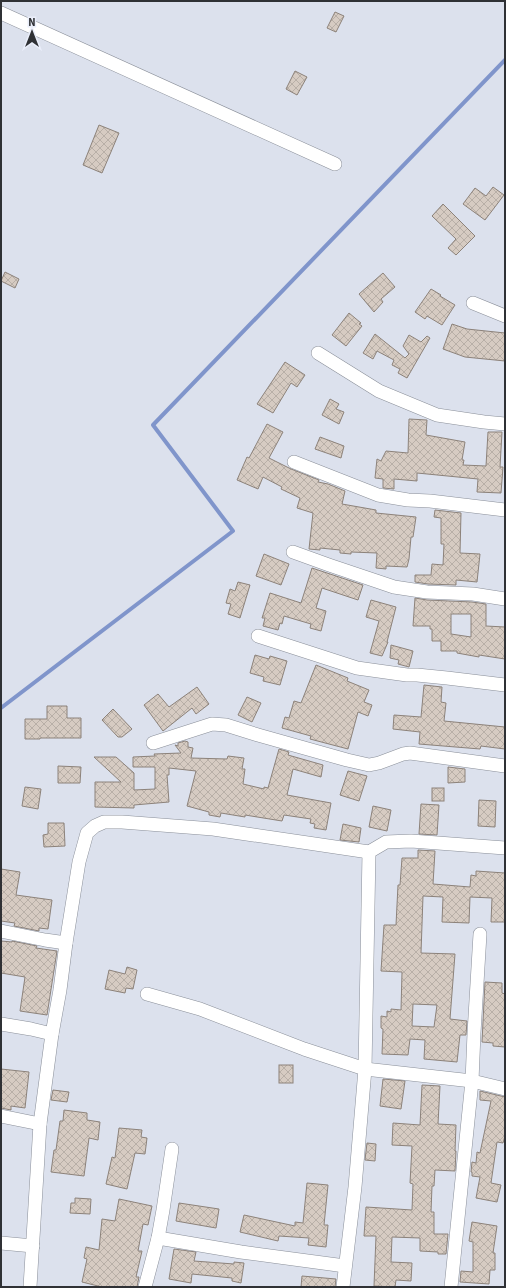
<svg xmlns="http://www.w3.org/2000/svg" width="506" height="1288" viewBox="0 0 506 1288" font-family="'Source Sans 3',sans-serif">
<defs>
<pattern id="building-cross-hatch" width="8" height="8" patternUnits="userSpaceOnUse"><rect width="8" height="8" fill="#d6cbc2"/><path d="M0 0l8 8M0 8l8-8" fill="none" stroke="#b8afa7"/></pattern>
</defs>
<rect width="100%" height="100%" fill="#dce1ed"/>
<g fill="none" stroke-linecap="round" stroke-linejoin="round">
<path stroke="#8095cb" stroke-width="4" d="M1 708 233 531 153 425 505 60"/>
</g>
<g fill="url(#building-cross-hatch)" stroke="#8c827a" fill-rule="evenodd">
<path d="M335 12 344 16 336 32 327 28Z"/>
<path d="M295 71 307 77 297 95 286 89Z"/>
<path d="M99 125 119 133 102 173 83 165Z"/>
<path d="M493 187 504 195 485 220 463 204 475 188 486 196Z"/>
<path d="M443 204 475 236 456 255 448 248 456 239 432 216Z"/>
<path d="M5 272 19 279 15 288 1 281Z"/>
<path d="M383 273 395 287 381 299 383 302 374 312 359 294Z"/>
<path d="M431 289 441 295 440 296 455 305 442 325 427 316 425 319 415 312Z"/>
<path d="M349 313 361 323 359 324 362 326 346 346 332 335Z"/>
<path d="M452 324 467 329 505 333V361L465 357 443 349Z"/>
<path d="M375 334 405 358 409 354 403 346 409 335 421 342 427 336 430 338 407 378 398 373 400 369 392 365 394 360 377 351 373 359 363 353Z"/>
<path d="M285 362 305 375 297 387 291 383 273 413 257 404Z"/>
<path d="M330 399 339 404 336 409 344 412 339 424 322 415Z"/>
<path d="M409 419 427 420 426 435 465 442 462 460H464L463 465 486 466 488 432H502L500 467H503L501 493 477 492 478 479 417 473V481L394 479V489L383 488V479L375 478 377 459 381 461 386 451 408 453Z"/>
<path d="M267 424 283 432 269 458 291 469 319 480 318 482 328 484 345 491 342 504 376 510V513L416 517 413 537H411L409 559 407 567 386 566V569L376 568 377 553 351 552V554L340 553V550L320 548V550L309 549 313 513 297 508 300 498 281 489 282 487 263 477 258 489 237 480 247 457 249 458Z"/>
<path d="M320 437 344 446 341 458 315 449Z"/>
<path d="M435 510 461 513 460 553 480 554 477 582 456 580V585L428 584 415 582V575H431L432 564 443 565 444 544H441V518L434 517Z"/>
<path d="M264 554 289 564 281 585 256 576Z"/>
<path d="M312 568 363 585 358 600 322 588 316 608 326 611 321 631 310 628 311 624 284 616 282 624 280 623 278 630 263 626 265 618H262L270 593 301 603Z"/>
<path d="M238 582 250 585 240 618 228 614 231 604 226 603 230 589 235 591Z"/>
<path d="M415 598 427 600 472 602 486 604V626L505 627V659L479 655V657L457 653V651H441V641H432V629H430V626H413ZM451 614H471V637L451 634Z"/>
<path d="M371 600 396 607 387 642H388L382 656 370 653 379 621 366 617Z"/>
<path d="M391 645 413 651 409 667 398 664 399 660 390 658Z"/>
<path d="M255 655 269 659 270 656 287 661 280 685 263 681 264 677 250 673Z"/>
<path d="M316 665 348 678 347 681 369 690 364 702 372 705 368 716 358 712 348 749 310 739 311 736 282 728 285 717 289 718 294 701 301 703Z"/>
<path d="M424 685 442 687 441 702 446 703 444 721 505 727V749L481 746 480 749 419 744 420 732 393 729 394 715 421 717Z"/>
<path d="M197 687 209 704 196 714 192 708 163 731 144 705 158 694 169 707Z"/>
<path d="M247 697 261 703 252 722 238 715Z"/>
<path d="M47 706H67V718H81V738H40V739H25V719H47Z"/>
<path d="M113 709 132 729 122 737H118L102 720Z"/>
<path d="M185 741 188 742V747L193 748 191 758 227 759 228 756 244 758 242 769H245L243 784 264 789V787L268 788 279 749 289 752 288 755 323 765 321 777 293 769 287 795 331 803 326 830 314 828 315 824 310 823 311 819 284 815 282 821 245 815V817L221 813 220 817 209 815V812L187 806 196 771 169 768V775H167L169 802 134 805V808L95 807V782H121L94 757H116L134 773V790L155 789V767H133V757L155 756 154 754 181 753 175 745 178 746V743Z"/>
<path d="M58 766 81 767 80 783H58Z"/>
<path d="M448 767 465 769V782L448 783Z"/>
<path d="M348 771 367 776 359 801 340 795Z"/>
<path d="M25 787 41 789 38 809 22 806Z"/>
<rect x="432" y="788" width="12" height="13"/>
<path d="M479 800 496 801 495 827 478 826Z"/>
<path d="M421 804 439 805 437 835 419 834Z"/>
<path d="M373 806 391 810 387 831 369 827Z"/>
<path d="M48 823H64L65 846 44 847 43 835 48 834Z"/>
<path d="M343 824 361 828 359 842 340 840Z"/>
<path d="M418 850 435 851 433 884 470 887 471 875 476 876V871L505 873V922H491L492 898 470 897 469 923 442 922 443 897 423 896 421 953 455 954 450 1019 467 1021 466 1035H460L457 1062 424 1059 425 1040 410 1039 408 1055 382 1054 383 1029 381 1028V1016L387 1017V1011L391 1012V1009L401 1010 402 972 381 971 384 925H396L398 885H400L402 858H418ZM413 1004 437 1005 434 1027 412 1026Z"/>
<path d="M1 869 20 872 16 895 52 900 48 929 39 928V931L14 926 15 923 1 921Z"/>
<path d="M1 941 12 942V941L37 946 36 948 57 951 47 1015 20 1011 25 977 1 973Z"/>
<path d="M127 967 137 970 133 989 126 988 125 993 105 989 109 970 125 974Z"/>
<path d="M485 982 502 983V993L505 994V1047L493 1046V1043L482 1042Z"/>
<rect x="279" y="1065" width="14" height="18"/>
<path d="M1 1069 29 1072 25 1108 11 1106V1110L1 1108Z"/>
<path d="M383 1079 405 1081 401 1109 380 1106Z"/>
<path d="M422 1085 440 1086 438 1124 456 1125 455 1151H456L455 1171 435 1170 434 1186H432L431 1212H434V1234H448L446 1254H438V1252L420 1251V1238L392 1237 391 1262 412 1263 411 1281 396 1280 395 1287 374 1286 376 1236H364L366 1207 412 1210 413 1184 410 1183 412 1146 392 1145 393 1123 420 1125Z"/>
<path d="M53 1090 69 1092 67 1102 51 1100Z"/>
<path d="M480 1091 505 1097V1136L503 1143 497 1142 491 1183 501 1185 497 1202 476 1198 480 1177 472 1176V1172H471L472 1162 476 1163 477 1152 480 1153 491 1101 480 1100Z"/>
<path d="M64 1110 87 1113V1120L100 1122 98 1140 89 1138 84 1176 51 1172 54 1150H56L60 1121H63Z"/>
<path d="M119 1128 142 1130 141 1137 147 1138 145 1154 135 1153 127 1189 106 1184 112 1157 115 1158Z"/>
<path d="M367 1143 376 1144 375 1161 365 1160Z"/>
<path d="M307 1183 328 1185 324 1225H328L326 1247 308 1245 309 1238 279 1236 278 1241 240 1232 244 1215 295 1226V1222L303 1223Z"/>
<path d="M75 1198 91 1199 90 1214 70 1213 71 1203H75Z"/>
<path d="M119 1199 152 1206 148 1225 143 1224 138 1251H142L136 1277H139L137 1287H102L82 1282 87 1259 84 1258 86 1247 99 1250 102 1219 115 1221Z"/>
<path d="M179 1203 219 1209 216 1228 176 1221Z"/>
<path d="M472 1222 497 1226 493 1253H495V1270H490L489 1284 460 1282 461 1271 473 1272V1242L469 1241Z"/>
<path d="M174 1249 196 1252 194 1261 234 1264V1262L244 1263 241 1283 232 1281V1278L192 1274 191 1283 169 1279Z"/>
<path d="M302 1276 336 1279 335 1287H301Z"/>
</g>
<g fill="none" stroke-linecap="round" stroke-linejoin="round">
<g stroke="#8a8f99" stroke-width="14">
<g id="minor">
<path d="M1 13 335 164"/>
<path d="M473 303 505 316"/>
<path d="M318 353 379 391 437 415 484 422 505 424"/>
<path d="M294 462 378 495 408 500 430 501 505 510"/>
<path d="M293 552 329 565 394 587 427 592 473 594 505 599"/>
<path d="M258 636 357 668 407 675H417L447 678 505 685"/>
<path d="M153 743 212 724 226 725 258 735 347 760 369 765 379 763 403 754 410 753 505 766"/>
<path d="M1 931 45 940 66 943"/>
<path d="M147 994 200 1009 304 1049 365 1069 472 1081 505 1089"/>
<path d="M1 1024 31 1029 52 1034"/>
<path d="M1 1116 40 1124"/>
<path d="M158 1238 163 1210 172 1149"/>
<path d="M1 1243 33 1246"/>
<path d="M30 1287 40 1124 52 1034 60 990 66 943 79 862 87 833 95 826 104 822H122L213 829 369 852"/>
<path d="M145 1287 158 1238 241 1252 345 1266"/>
<path d="M343 1287 355 1187 365 1069 369 852 386 842 411 841 505 848"/>
<path d="M451 1287 472 1081 474 1033 480 934"/>
</g>
</g>
<use href="#minor" stroke="#fff" stroke-width="13"/>
</g>
<rect width="506" height="1288" fill="none" stroke="#2f3135" stroke-width="4"/>
<g transform="translate(32 32)" stroke="#eaeefa" stroke-width="3" paint-order="stroke">
<path d="M0-3L7 15L0 10L-7 15Z" fill="#2f3135"/>
<text y="-6" font-size="11" font-weight="bold" text-anchor="middle" fill="#2f3135">N</text>
</g>
</svg>
